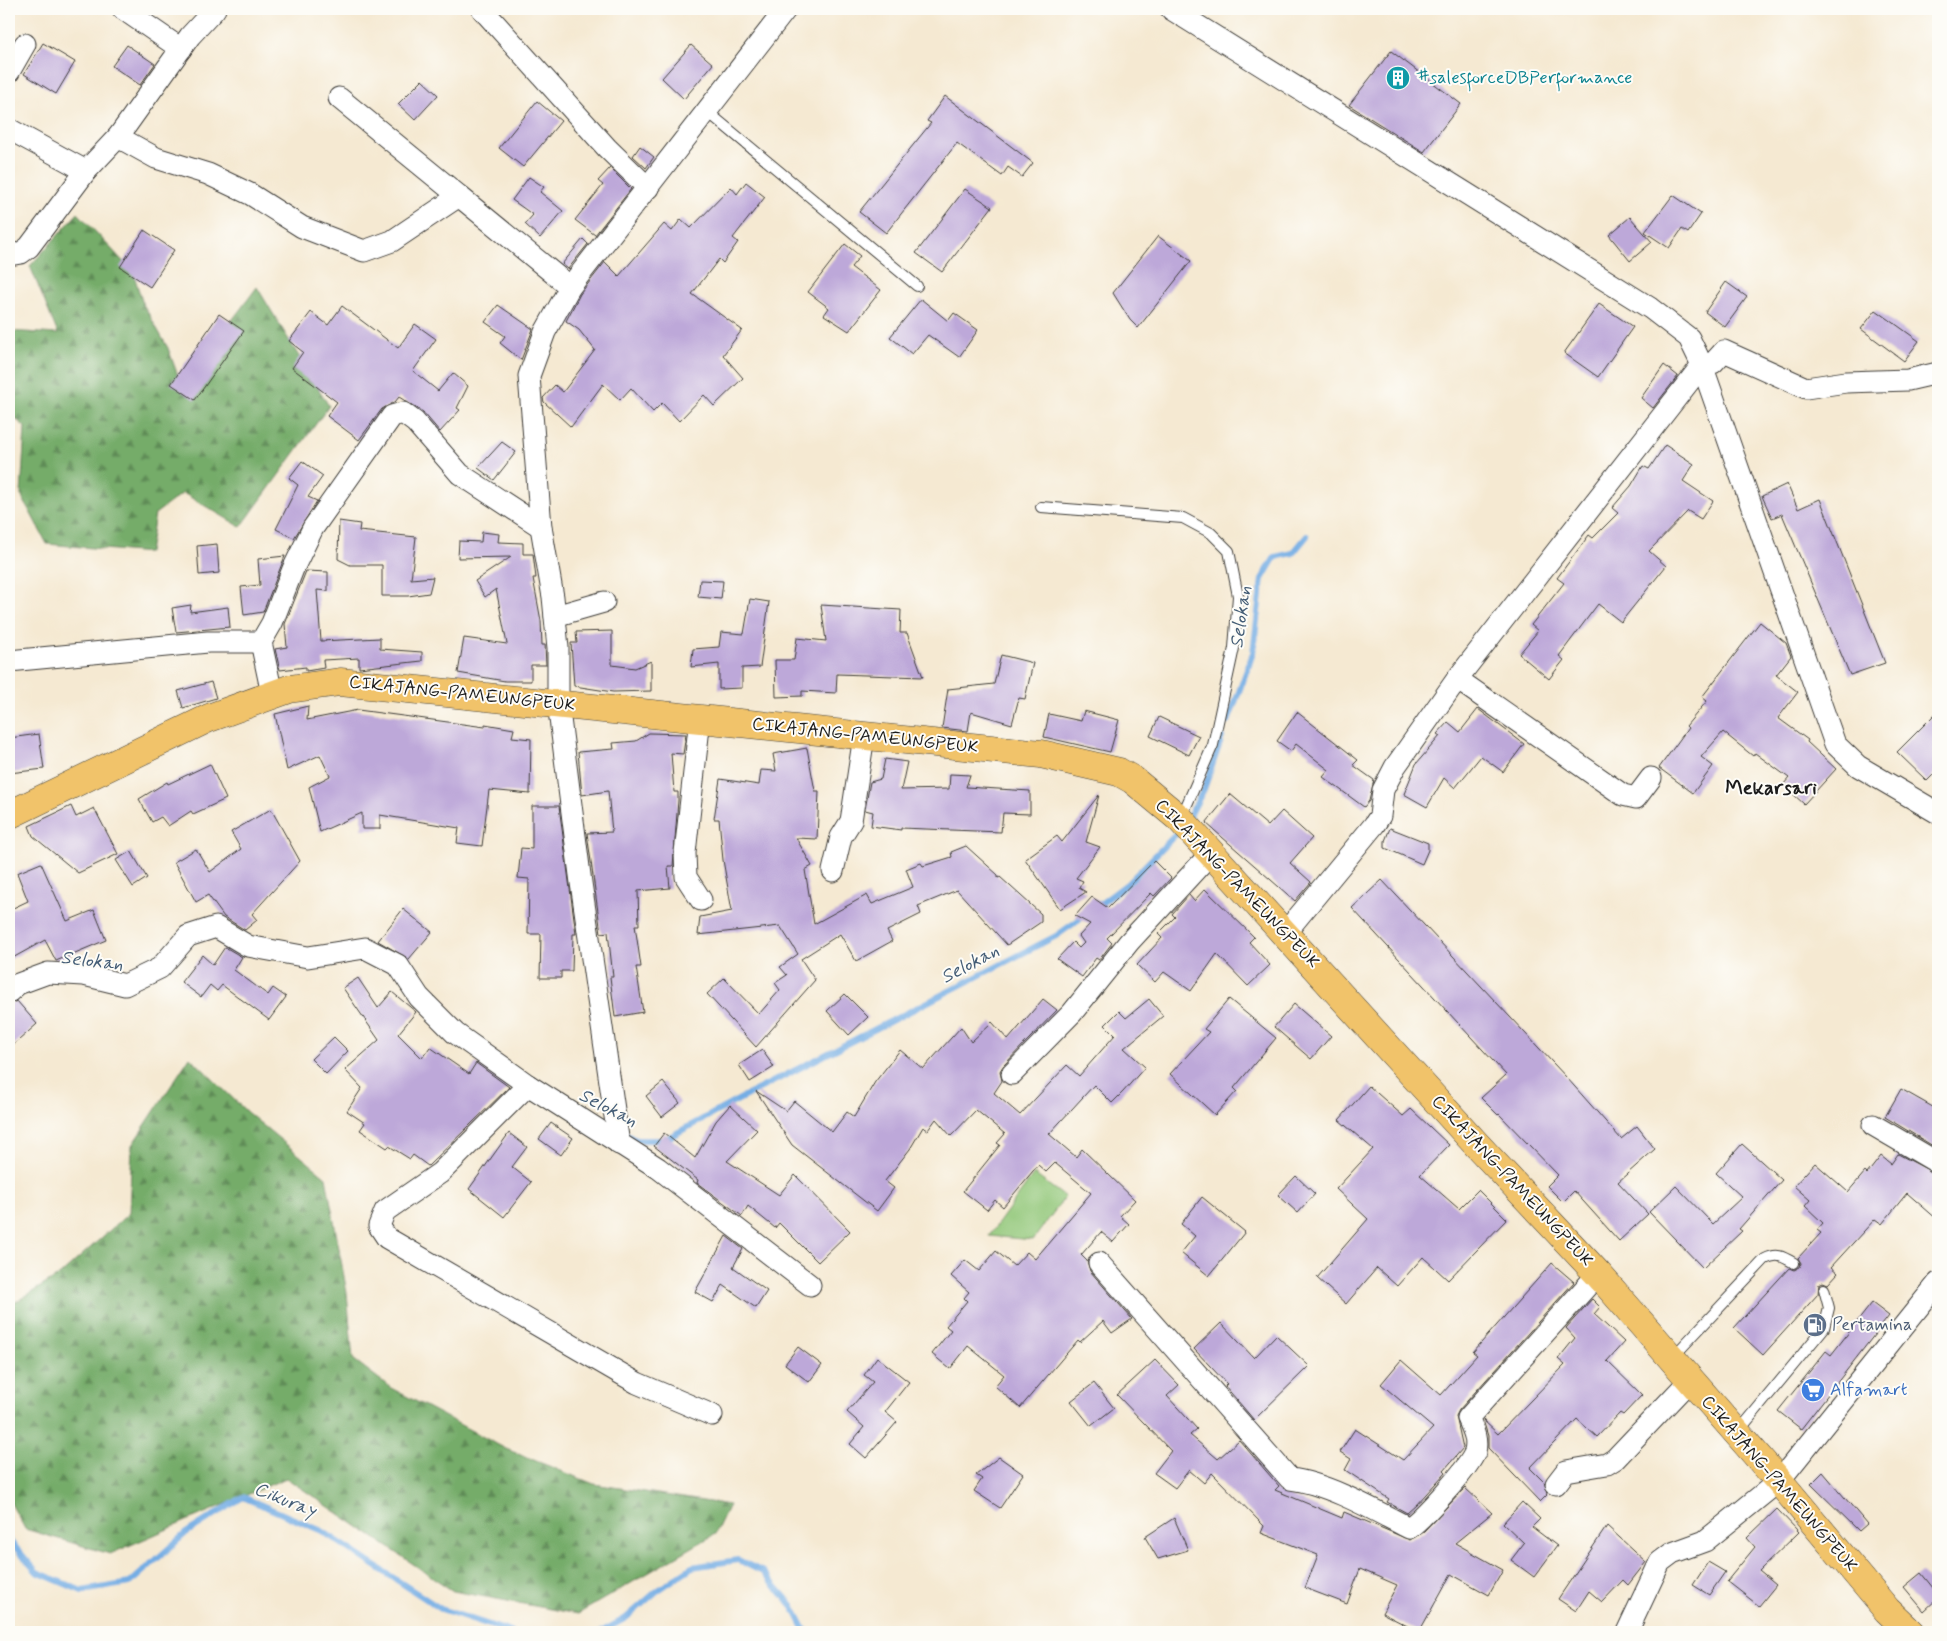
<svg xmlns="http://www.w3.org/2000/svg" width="1947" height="1641" viewBox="0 0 1947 1641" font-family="Mynerve,sans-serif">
<defs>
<pattern id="forest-firs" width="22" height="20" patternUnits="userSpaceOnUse" patternTransform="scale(1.25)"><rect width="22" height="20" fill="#75ac69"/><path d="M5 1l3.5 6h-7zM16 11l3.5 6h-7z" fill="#5f8b56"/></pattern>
</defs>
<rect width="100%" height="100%" fill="#fdfcf7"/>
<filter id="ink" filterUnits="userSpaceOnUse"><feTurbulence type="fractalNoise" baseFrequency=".02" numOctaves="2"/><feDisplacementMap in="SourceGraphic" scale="10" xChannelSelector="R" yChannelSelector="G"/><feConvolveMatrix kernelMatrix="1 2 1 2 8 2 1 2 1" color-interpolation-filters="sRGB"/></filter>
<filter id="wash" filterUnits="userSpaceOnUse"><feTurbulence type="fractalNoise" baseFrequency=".0096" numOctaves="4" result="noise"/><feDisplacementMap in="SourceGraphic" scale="20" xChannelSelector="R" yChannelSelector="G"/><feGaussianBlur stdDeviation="1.12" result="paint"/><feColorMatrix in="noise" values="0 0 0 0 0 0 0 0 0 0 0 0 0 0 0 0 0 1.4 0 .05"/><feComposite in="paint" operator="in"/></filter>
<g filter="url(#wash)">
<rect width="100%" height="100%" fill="#f5e9d2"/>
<path fill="#92c779" stroke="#57724a" d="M1034 1174 1065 1197 1033 1240 989 1236Z"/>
<g fill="url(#forest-firs)" stroke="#486442">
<path d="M78 213 133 272 143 304 168 348 182 387 257 287 329 406 241 527 183 493 155 514 149 553 47 544 21 495 25 427 9 413V331L58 334 30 266Z"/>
<path d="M190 1057 248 1113 326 1177 347 1293 353 1359 391 1388 506 1449 594 1484 729 1505 715 1534 578 1614 453 1591 286 1478 110 1554 25 1529 9 1500V1306L60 1275 129 1213 132 1145Z"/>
</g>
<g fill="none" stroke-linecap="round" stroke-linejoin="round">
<g stroke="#74ade4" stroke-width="6">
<path d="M1228 722 1253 653 1262 579 1275 557 1293 553 1307 536"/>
<path d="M1188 819 1204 789 1222 737"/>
<path d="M1095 908 1127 884 1181 829"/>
<path d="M622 1131 637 1140H664L751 1093 1056 936 1087 914"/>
<path d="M9 1540 37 1572 82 1591 130 1583 186 1533 243 1497 322 1531 441 1609 511 1632"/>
<path d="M601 1632 626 1618 657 1591 692 1567 738 1560 763 1572 792 1605 806 1632"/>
</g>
</g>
<g id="blocks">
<g fill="#bda8d9">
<path d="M43 43 75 62 56 94 24 74Z"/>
<path d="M127 45 155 64 140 85 112 66Z"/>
<path d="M691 45 713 64 684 99 662 78Z"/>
<path d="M1391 51 1461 104 1424 152 1349 105Z"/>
<path d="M422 80 438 95 415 120 398 104Z"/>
<path d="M945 96 1033 163 1022 177 1008 167 1002 176 957 143 886 233 859 212 931 123 927 121Z"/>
<path d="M537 101 561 121 523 167 499 148Z"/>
<path d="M640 146 654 157 646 168 633 156Z"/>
<path d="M610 168 631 189 595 235 575 220 603 185 598 181Z"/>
<path d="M529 177 544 187 540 192 563 211 540 238 525 224 533 215 512 200Z"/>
<path d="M746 182 765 197 733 238 738 242 723 263 719 259 692 294 742 330 723 355 743 378 714 406 704 395 679 421 662 403 653 412 631 388 620 400 603 384 571 427 544 402 543 398 555 385 563 392 595 350 579 330 566 321 580 294 605 262 619 276 664 224 672 231 681 219 691 228 731 187 737 194Z"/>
<path d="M965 189 992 207 942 272 916 253Z"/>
<path d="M1673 195 1701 214 1688 233 1682 229 1669 248 1645 232Z"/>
<path d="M1630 217 1652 242 1630 261 1609 235Z"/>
<path d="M144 230 174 250 150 287 120 267Z"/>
<path d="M1158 236 1191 261 1138 328 1130 320 1113 293Z"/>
<path d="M583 239 588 244 568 269 562 264Z"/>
<path d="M845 244 860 256 851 267 881 290 849 331 824 315 829 308 808 292Z"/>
<path d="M1726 282 1747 297 1725 327 1705 312Z"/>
<path d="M921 299 948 321 954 313 978 330 959 357 928 335 912 354 890 337Z"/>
<path d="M1599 304 1633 327 1598 377 1564 353Z"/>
<path d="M498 305 533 329 521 360 500 343 505 336 485 322Z"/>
<path d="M342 306 398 348 415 324 436 339 413 371 438 391 453 373 468 386 457 408 460 410 440 432 423 412 399 397 395 402 382 409 359 440 327 416 337 402 292 368 303 352 289 341 311 312 328 325Z"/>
<path d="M1876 310 1919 341 1904 361 1861 329Z"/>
<path d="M219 314 244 331 195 400 171 384Z"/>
<path d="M1664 365 1678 376 1653 408 1641 398Z"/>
<path d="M502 442 516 452 494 480 478 468Z"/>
<path d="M1665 445 1694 464 1683 481 1713 501 1701 519 1688 511 1649 551 1666 566 1621 622 1598 604 1559 656 1564 660 1549 679 1519 654 1538 631 1531 625 1564 583 1557 578 1589 535 1593 538 1618 513 1612 508 1631 486 1643 466 1649 469Z"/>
<path d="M302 461 323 476 308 497 317 501 294 538 276 529 298 485 289 478Z"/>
<path d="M1787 484 1798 509 1820 499 1885 663 1850 675 1782 514 1772 518 1762 496Z"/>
<path d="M339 521 360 524 359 531 416 537 411 579 433 577 429 593 408 596H382V565H350L338 559Z"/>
<path d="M482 532 499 534 498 542 523 543V554H533L536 578H533L541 621 542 645H545L546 665H531V681H505L458 673 464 638 507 644 496 589 485 597 475 581 511 557 458 558 459 541 481 542Z"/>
<path d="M217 544 219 573 199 575 197 546Z"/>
<path d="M285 556 263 612 244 615 241 587 260 585 258 559Z"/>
<path d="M306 571 328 572V591L317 590 321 641 380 638V649L422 652V661L359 668V658L323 660 324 668 306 671V667L280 670 275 649 287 647 285 624Z"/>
<path d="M700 580 723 581 721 599 698 597Z"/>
<path d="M750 599 769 602 760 667 742 668V688L719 689V664L691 667 693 649 719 647 721 632 744 634Z"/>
<path d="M191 605 190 612 228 607 230 627 176 632 172 608Z"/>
<path d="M821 605 901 610 900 633H907L923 677 837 674 836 693 802 691V696L776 697 775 660H794L797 638 826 641Z"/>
<path d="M1760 622 1786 643 1791 656 1776 675 1798 692 1778 718 1808 740 1807 742 1836 769 1804 804 1783 785 1789 778 1755 753 1753 756 1723 732 1701 757 1713 766 1693 793 1659 768 1688 728 1686 726 1707 701 1702 697Z"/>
<path d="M612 631V665L635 668 651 661V691L613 692 574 686 571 643H577L576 632Z"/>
<path d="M1001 655 1033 663 1025 699 1019 698 1012 724 971 712 968 731 942 728 948 689 994 684Z"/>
<path d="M211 682 216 698 183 708 178 691Z"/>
<path d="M308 706 307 720 358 710 485 727V724L514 729 512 737 531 739 530 794 489 790 482 846 457 843 459 828 380 815V829H362V813L320 832 309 787 330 776 320 755 287 770 275 714Z"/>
<path d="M1478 709 1524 744 1503 772 1481 756 1455 788 1444 778 1427 807 1404 794 1416 764 1440 736 1437 734 1448 722 1460 732Z"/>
<path d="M1084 711 1119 720 1110 752 1044 737 1049 714 1081 721Z"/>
<path d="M1938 711V770L1927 781 1897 752Z"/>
<path d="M1297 712 1358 760 1353 765 1374 780 1369 801 1364 807 1323 777 1329 770 1296 744 1291 751 1277 741Z"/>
<path d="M1159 717 1199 736 1189 755 1150 736Z"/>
<path d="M649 733 686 734 683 754 671 753 674 792H678V800L673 866H668L670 888 638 891 639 925H635L641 967H636L643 1012 615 1017 610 977H613L608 932 601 933 587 833 612 832 608 791 582 795 578 752 614 749 613 743 636 741Z"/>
<path d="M39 734 44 769 9 773V738Z"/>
<path d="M807 748 815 791H819L817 839 796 838 812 866 805 870 814 924 867 895 872 904 913 887 906 869 921 863 923 866 952 857 951 852 966 846 998 875V878L1000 877 1041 914V922L1007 945 957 890 918 906 921 914 887 931 892 941 856 961 840 934 801 959 815 980 756 1047 707 994 724 978 759 1014 780 990 775 983 787 975 780 967 798 954 780 926 698 935 700 917 732 911 723 860 719 819H714L720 779 759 785 761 770 776 771 773 754Z"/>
<path d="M885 759 907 762 901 790 949 789 950 774 970 775 966 787 1030 791V814L1003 813 1001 832 901 828V830L871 826 873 812 865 810 870 782 881 779Z"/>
<path d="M210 764 226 799 193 814 191 811 168 826 161 817 152 822 139 799 167 782 168 784Z"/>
<path d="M1230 794 1268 826 1282 811 1312 838 1290 863 1311 882 1295 901 1206 823Z"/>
<path d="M1099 795 1086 842 1100 847 1076 878 1083 881 1079 888 1086 892 1060 909 1025 859 1057 836 1062 842Z"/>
<path d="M71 806 76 817 94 808 118 854 78 873 33 836 29 826Z"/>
<path d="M532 806H559L576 934H573L572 971H561V978H540L541 934H528L529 879 518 878 521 848 532 849Z"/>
<path d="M271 809 300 861 252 914 257 920 245 930 224 917 208 895 196 902 174 862 196 849 210 872 241 849 231 832Z"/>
<path d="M1390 828 1428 843V850L1422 864 1385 848V841Z"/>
<path d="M131 851 147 878 133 887 116 860Z"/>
<path d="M1154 861 1171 878 1154 896 1151 893 1107 938 1112 943 1099 960 1096 958 1082 977 1057 959 1073 942 1079 948 1084 943 1079 936 1090 924 1075 916 1092 897 1108 908Z"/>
<path d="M41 863 67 921 94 910 106 940 56 961 45 940 9 960V910L28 901 17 873Z"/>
<path d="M1382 880 1567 1078 1621 1139 1637 1126 1655 1149 1618 1182 1648 1214 1619 1241 1574 1191 1563 1202 1547 1186 1558 1175 1499 1114 1498 1115 1481 1098 1506 1075 1352 908Z"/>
<path d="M1205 889 1254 937 1249 942 1270 965 1248 986 1217 954 1191 991 1164 972 1155 982 1137 965 1162 938 1158 934 1175 917 1172 914 1189 895 1194 901Z"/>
<path d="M403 909 432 932 409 959 378 941Z"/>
<path d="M225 947 242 957 234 970 268 995 273 988 286 997 269 1020 222 985 217 991 210 985 201 997 181 982 202 955 213 965Z"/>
<path d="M358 978 378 1008 392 992 416 1012 398 1034 422 1058 430 1047 469 1074 476 1063 509 1087 428 1166 413 1155 410 1159 389 1146 387 1148 360 1130 365 1123 347 1111 362 1088 345 1070 379 1040 343 988Z"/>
<path d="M845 994 868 1017 849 1035 827 1011Z"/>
<path d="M1043 999 1057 1010 1003 1066 1000 1071 1002 1081 994 1093 1020 1115 1067 1065 1079 1076 1115 1035 1105 1025 1119 1011 1126 1018 1149 999 1163 1016 1124 1048 1145 1067 1123 1092 1112 1103 1094 1085 1049 1134 1076 1157 1082 1149 1135 1200 1120 1216 1129 1224 1113 1242 1101 1232 1081 1255 1087 1261 1090 1271 1132 1319 1112 1333 1103 1321 1080 1342 1078 1340 1020 1408 995 1386 1004 1375 968 1346 950 1369 932 1354 951 1330 946 1326 967 1301 964 1298 969 1292 951 1276 965 1260 979 1271 996 1251 1014 1266 1027 1252 1035 1259 1091 1193 1055 1163 1046 1172 1038 1165 1003 1207 995 1200 987 1210 963 1191 1000 1145 997 1143 1005 1134 976 1110 951 1136 936 1119 928 1130 923 1127 910 1149 885 1181 894 1188 877 1211 792 1145 756 1091 786 1111 794 1101 832 1132 847 1112 854 1117 875 1082 900 1050 923 1069 961 1027 971 1042 992 1022 1008 1040Z"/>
<path d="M1229 999 1276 1038 1234 1088 1237 1091 1215 1115 1170 1074 1209 1032 1204 1029Z"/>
<path d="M17 1001 37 1024 9 1049V1004Z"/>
<path d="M1294 1004 1331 1036 1311 1059 1274 1027Z"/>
<path d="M334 1037 348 1051 326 1074 311 1059Z"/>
<path d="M762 1050 774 1067 750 1082 739 1065Z"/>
<path d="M663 1082 680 1103 662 1117 646 1096Z"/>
<path d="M1369 1086 1403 1116 1411 1109 1449 1145 1420 1175 1459 1209 1478 1190 1507 1219 1448 1280 1423 1257 1397 1286 1377 1268 1346 1304 1317 1278 1368 1219 1336 1189 1373 1149 1339 1120Z"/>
<path d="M1901 1089 1938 1110V1149L1885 1117Z"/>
<path d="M730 1105 757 1130 727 1161 779 1195 795 1175 850 1231 818 1262 779 1223 775 1228 748 1206 742 1216 697 1183 698 1180 654 1146 664 1133 695 1158 716 1121Z"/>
<path d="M551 1123 573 1138 561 1155 539 1139Z"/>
<path d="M509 1133 527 1147 512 1167 531 1182 504 1217 469 1189Z"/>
<path d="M1742 1144 1782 1180 1739 1229 1742 1231 1703 1268 1649 1212 1676 1186 1713 1224 1742 1197 1716 1173Z"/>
<path d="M1898 1154 1938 1175V1220L1907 1193 1882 1224 1875 1219 1831 1267 1838 1273 1828 1284 1823 1282 1819 1284 1818 1294 1763 1355 1734 1328 1789 1268 1794 1270 1800 1267 1801 1263 1798 1258 1821 1233 1817 1230 1823 1223 1805 1206 1810 1200 1794 1186 1815 1163 1848 1192 1865 1172 1867 1174 1881 1156 1891 1164Z"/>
<path d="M1296 1176 1315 1194 1298 1213 1278 1195Z"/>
<path d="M1202 1197 1245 1232 1209 1276 1181 1253 1195 1236 1181 1224Z"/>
<path d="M726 1236 743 1249 733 1267 767 1291 756 1308 723 1285 713 1302 695 1292Z"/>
<path d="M1552 1263 1574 1282 1459 1410 1456 1416 1463 1448 1444 1470 1446 1472 1416 1505 1407 1513 1387 1502 1389 1499 1345 1470 1351 1459 1340 1452 1355 1429 1403 1460 1433 1428 1381 1384 1401 1360 1441 1395 1477 1355 1473 1352Z"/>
<path d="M1592 1299 1600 1307 1594 1314 1624 1342 1607 1361 1642 1395 1623 1415 1620 1413 1597 1437 1577 1419 1530 1468 1544 1482 1548 1494 1540 1502 1488 1448V1436L1483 1420 1498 1434 1565 1365 1558 1359 1575 1338 1566 1328Z"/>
<path d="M1872 1303 1889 1316 1801 1429 1778 1411 1826 1351 1831 1355Z"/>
<path d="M1221 1323 1254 1358 1276 1335 1309 1366 1254 1420 1225 1386 1227 1384 1194 1349Z"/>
<path d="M798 1347 822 1365 809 1382 785 1364Z"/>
<path d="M877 1357 909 1382 885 1412 897 1422 866 1458 850 1444 864 1427 847 1412 873 1382 864 1375Z"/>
<path d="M1155 1360 1179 1385 1167 1396 1197 1429 1190 1435 1218 1459 1239 1440 1279 1486 1275 1490 1342 1518 1344 1512 1410 1540 1424 1531 1465 1488 1492 1513 1455 1543 1503 1570 1489 1595 1451 1574 1419 1632 1382 1613 1397 1585 1360 1569 1347 1604 1305 1588 1318 1555 1261 1533 1264 1526 1212 1473 1204 1483 1189 1470 1175 1488 1154 1473 1171 1451 1117 1395Z"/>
<path d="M1094 1383 1114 1408 1091 1426 1071 1401Z"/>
<path d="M999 1457 1023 1474 1000 1508 974 1491 982 1479 976 1475Z"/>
<path d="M1823 1472 1867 1524 1859 1531 1811 1484Z"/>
<path d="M1522 1502 1540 1519 1532 1527 1557 1546 1534 1577 1511 1560 1524 1543 1503 1523Z"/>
<path d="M1777 1509 1799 1532 1759 1571 1776 1585 1759 1606 1727 1581 1755 1547 1747 1538Z"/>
<path d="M1174 1518 1188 1550 1158 1559 1145 1537Z"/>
<path d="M1607 1526 1646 1562 1628 1585 1623 1580 1602 1602 1589 1591 1576 1611 1558 1599Z"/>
<path d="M1708 1562 1725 1572 1709 1595 1693 1585Z"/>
<path d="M1921 1573 1938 1594V1598L1924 1611 1904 1587Z"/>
</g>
</g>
</g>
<g filter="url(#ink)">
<use href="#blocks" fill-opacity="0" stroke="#3d3b37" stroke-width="1"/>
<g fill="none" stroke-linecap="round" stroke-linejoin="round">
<g stroke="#3d3b37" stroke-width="12">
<g id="service">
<path d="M708 112 917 286"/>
<path d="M1041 507 1183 518 1211 533 1229 551 1238 596 1234 648 1213 745 1181 818"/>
<path d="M1672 1358 1765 1259C1777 1253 1782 1256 1794 1263"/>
<path d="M1738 1432 1824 1328 1829 1308 1824 1289"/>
</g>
</g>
<g stroke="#3d3b37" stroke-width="23">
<g id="minor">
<path d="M123 9 181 49"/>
<path d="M215 9 190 36 118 137 156 158 208 174 250 194 302 227 364 251 392 241 459 196 570 287"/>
<path d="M482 9 607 148 648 188"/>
<path d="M1171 9 1650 308 1689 338 1702 365 1835 744 1858 766 1938 813"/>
<path d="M9 72 25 44"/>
<path d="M339 98 459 196"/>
<path d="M9 129 86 171"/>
<path d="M9 255 21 253 29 247 86 171 118 137"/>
<path d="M555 616 604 602"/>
<path d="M9 661 208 642H261"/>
<path d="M1457 679 1623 795 1636 798 1651 778"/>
<path d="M272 694 261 642 272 623 293 569 313 528 392 416 403 413 415 422 460 474 541 527"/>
<path d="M700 718 685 853 686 877 701 900"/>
<path d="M833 871 841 837 851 821 864 736"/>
<path d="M1285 933 1374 825 1380 816 1383 790 1395 767 1457 679 1702 365 1713 363 1724 351 1806 388 1846 382 1908 380 1938 373"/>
<path d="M9 992 18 984 48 973 84 975 125 985 160 968 188 936 216 927 248 946 308 957 365 948 398 965 419 997 455 1033 528 1085 658 1168 810 1285"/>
<path d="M1012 1074 1072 1013 1129 942 1211 853"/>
<path d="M528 1085 440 1173 385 1211 379 1226 387 1238 637 1383 712 1415"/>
<path d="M1873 1125 1938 1163"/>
<path d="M619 1144 581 883 558 703V648L553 597 541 527 529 376 545 332 570 287 786 9"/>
<path d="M1099 1263 1290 1479C1327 1483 1376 1511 1409 1528 1424 1517 1469 1468 1475 1452 1478 1439 1473 1430 1468 1418L1598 1274"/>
<path d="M1556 1484 1566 1471 1607 1464 1615 1459 1690 1380"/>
<path d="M1627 1632 1660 1562 1672 1553 1705 1541 1779 1481 1938 1283"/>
</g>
</g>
<g stroke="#3d3b37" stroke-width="29">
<path id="primary" d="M9 815 209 718 289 689 340 682 1041 754 1119 772 1133 780 1180 819 1477 1145 1598 1274 1779 1481 1887 1610 1910 1632"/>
</g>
<use href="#service" stroke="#fff" stroke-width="10"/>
<use href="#minor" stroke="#fff" stroke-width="21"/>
<use href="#primary" stroke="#f1c36a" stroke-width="28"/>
</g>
</g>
<defs>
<g id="building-disc" transform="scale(1.25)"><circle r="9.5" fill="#0f9aa8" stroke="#fdfcf7"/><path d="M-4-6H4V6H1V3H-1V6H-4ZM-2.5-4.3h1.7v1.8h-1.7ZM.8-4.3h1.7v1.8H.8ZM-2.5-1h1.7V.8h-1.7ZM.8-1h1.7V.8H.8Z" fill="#fff"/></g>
<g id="fuel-disc" transform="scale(1.25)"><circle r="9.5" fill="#5c6f8a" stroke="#fdfcf7"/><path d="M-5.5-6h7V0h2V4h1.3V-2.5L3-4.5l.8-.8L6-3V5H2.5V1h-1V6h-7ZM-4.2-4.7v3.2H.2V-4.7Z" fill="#fff"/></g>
<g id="supermarket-disc" transform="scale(1.25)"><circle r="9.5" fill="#3f7fe0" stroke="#fdfcf7"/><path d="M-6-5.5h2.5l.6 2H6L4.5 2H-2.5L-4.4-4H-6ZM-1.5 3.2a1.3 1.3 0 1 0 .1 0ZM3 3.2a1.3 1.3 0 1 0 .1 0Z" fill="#fff"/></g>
</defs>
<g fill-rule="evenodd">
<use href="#building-disc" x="1398" y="78"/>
<use href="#fuel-disc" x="1815" y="1325"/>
<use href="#supermarket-disc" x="1813" y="1390"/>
</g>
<g text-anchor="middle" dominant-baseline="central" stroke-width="4" stroke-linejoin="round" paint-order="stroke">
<g font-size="18" fill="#0d838f" stroke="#fdfcf7" text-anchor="start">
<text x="1416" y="78">#salesforceDBPerformance</text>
</g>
<g font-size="18" fill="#1c1c1c" stroke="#fdfcf7">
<text transform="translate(462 694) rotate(6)">CIKAJANG-PAMEUNGPEUK</text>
<text transform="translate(865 736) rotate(6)">CIKAJANG-PAMEUNGPEUK</text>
<text transform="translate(1237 884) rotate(46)">CIKAJANG-PAMEUNGPEUK</text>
<text transform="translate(1512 1181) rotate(47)">CIKAJANG-PAMEUNGPEUK</text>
<text transform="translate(1779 1484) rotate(49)">CIKAJANG-PAMEUNGPEUK</text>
</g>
<g font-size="18" fill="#4e5e75" stroke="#fdfcf7" text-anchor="start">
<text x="1832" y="1325">Pertamina</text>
</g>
<g font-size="18" fill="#366cbe" stroke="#fdfcf7" text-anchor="start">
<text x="1830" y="1390">Alfamart</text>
</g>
<g font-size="19" font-style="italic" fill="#445d76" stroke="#fdfcf7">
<text transform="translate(1241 617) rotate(-82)">Selokan</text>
<text transform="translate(92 961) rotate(7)">Selokan</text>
<text transform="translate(970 964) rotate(-28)">Selokan</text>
<text transform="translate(608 1108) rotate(27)">Selokan</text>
<text transform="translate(285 1500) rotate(22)">Cikuray</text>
</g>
<g font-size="20" font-weight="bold" fill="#1c1c1c" stroke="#fdfcf7">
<text x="1771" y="788">Mekarsari</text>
</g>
</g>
<rect width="1947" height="1641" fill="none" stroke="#fdfcf7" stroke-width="30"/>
</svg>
